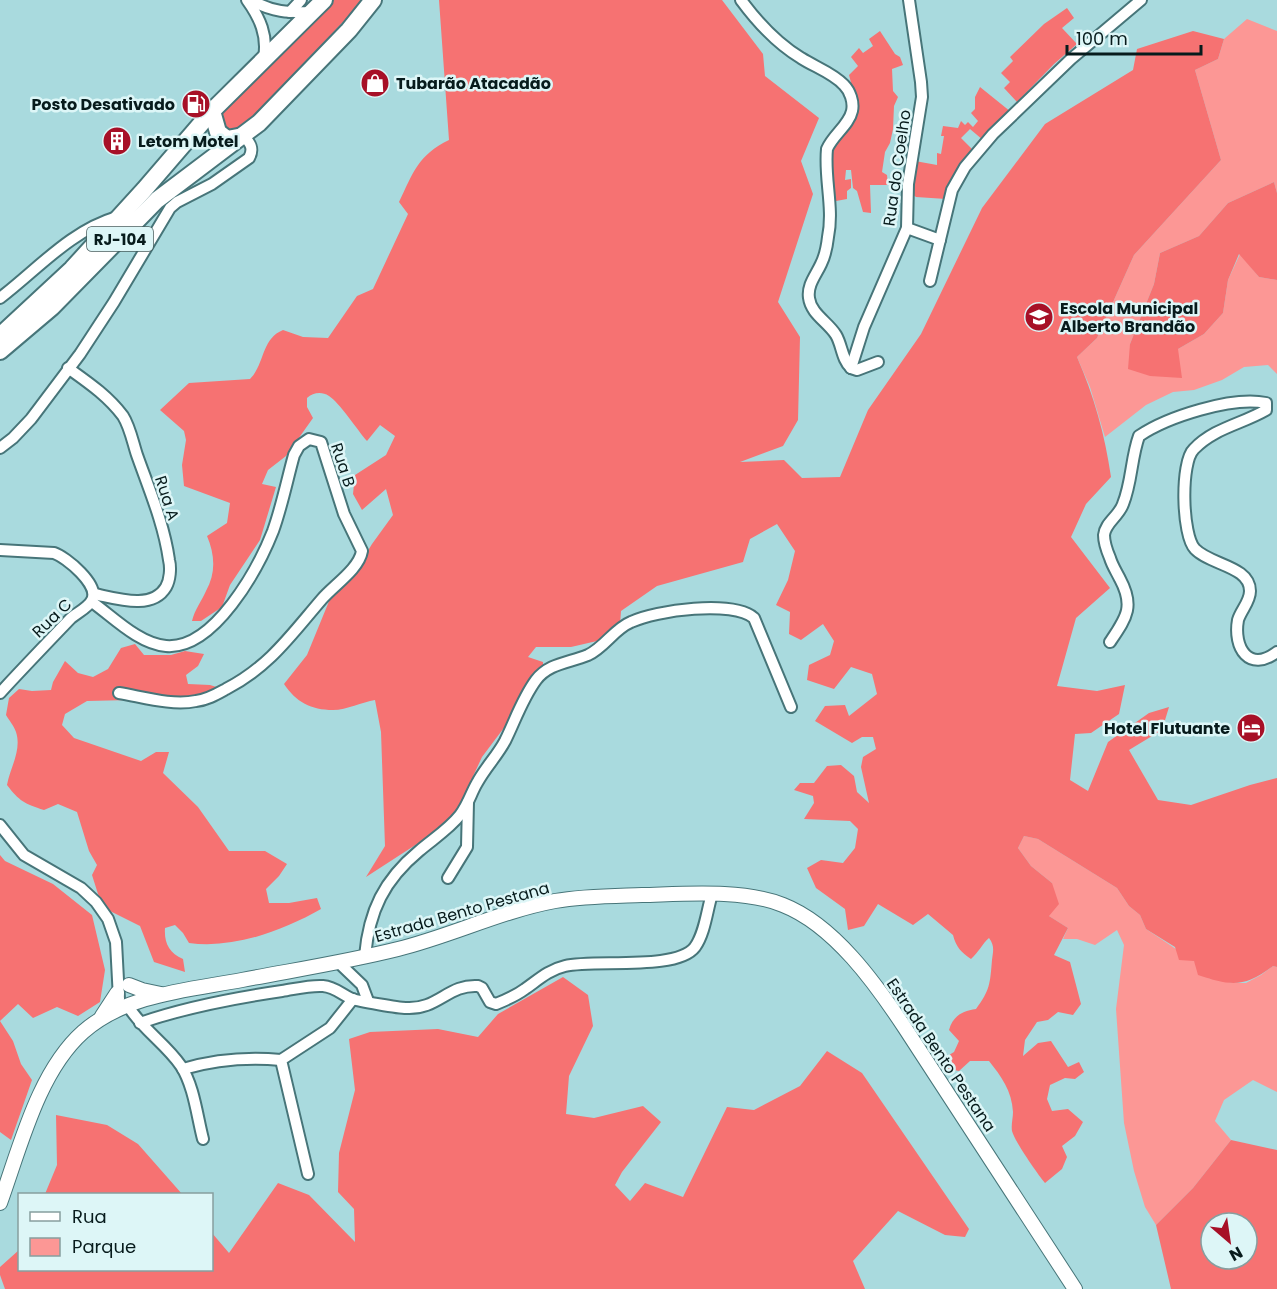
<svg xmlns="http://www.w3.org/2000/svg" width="1277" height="1289" viewBox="0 0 1277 1289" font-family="Poppins,sans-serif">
<rect width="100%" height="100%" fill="#a9dade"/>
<g fill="#fc9795">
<path d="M1247 19 1277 31V193L1274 182 1228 203 1199 236 1160 253 1154 284 1130 344 1178 349 1204 334 1223 313 1228 280 1240 254 1259 277 1277 280V374L1268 365 1244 367 1222 380 1194 390 1173 392 1146 405 1105 437 1090 387 1077 357 1097 338 1134 255 1221 160 1195 70 1218 59 1224 39Z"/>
<path d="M1024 836 1038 839 1117 888 1129 906 1140 915 1146 929 1194 961 1208 978 1233 983H1246L1261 975 1273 966 1277 967V1092L1253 1080 1224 1100 1215 1121 1231 1140 1193 1188 1156 1225 1145 1207 1134 1171 1124 1123 1116 1009 1124 945 1117 930 1095 945 1077 939H1063L1068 928 1049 916 1052 883 1031 866 1018 848Z"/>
</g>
<g fill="#f67272" fill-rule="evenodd">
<path d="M332 0H363L256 117C244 128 224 141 223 113Z"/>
<path d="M439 0H722L763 54 765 76 819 118 801 161 813 194 778 302 800 337 798 420 783 446 740 462 784 460 802 478 840 477 868 410 921 334 982 208 1045 124 1133 70 1137 49 1193 31 1224 39 1218 59 1195 70 1221 160 1134 255 1097 338 1077 357C1094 396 1105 435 1111 477L1086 504 1071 537 1110 588 1076 618 1057 686 1097 691 1125 685 1119 714 1091 733 1075 734 1070 780 1088 791 1108 742 1149 713 1169 707 1162 730 1129 750 1158 800 1191 805 1250 785 1277 778V967L1273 966C1244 988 1231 986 1198 975L1194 961 1179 960 1175 947 1146 929 1140 915 1129 906 1117 888 1038 839 1024 836 1018 848 1031 866 1052 883 1059 904 1049 916 1068 928 1054 955 1070 962 1081 1004 1073 1015 1058 1012 1048 1020 1037 1022 1025 1040 1023 1056 1038 1043 1051 1041 1068 1067 1079 1062 1084 1072 1075 1079 1065 1078 1050 1085 1047 1099 1052 1111 1068 1109 1083 1122 1075 1136 1062 1146 1067 1157 1062 1169 1045 1183C1037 1173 1015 1142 1012 1131 1011 1125 1013 1118 1013 1112 1012 1091 1001 1076 989 1061H970L959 1071 944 1068V1058L954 1052 959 1041 949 1030C953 1016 962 1011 976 1009 990 990 990 984 992 960 993 951 995 946 989 938 982 944 979 952 971 959 961 952 956 947 953 935L928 914 913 925 878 904 864 926 848 930 845 909 816 888 807 868 821 860 843 863 855 848 858 829 850 821 804 819 814 803 813 796 794 790 800 783H814L827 766 841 765 854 776 857 792 869 803 861 767 863 757 876 749 873 737H862L852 743 815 721 825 706 845 705 849 716 877 694 872 674 851 667 834 689 807 680 809 665 830 655 834 641 823 624 801 640 789 634 790 612 776 605 788 580 795 551 777 524 750 539 743 562 657 586 621 611 620 625 597 641 571 647H536L528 657 543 662V669L521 693 512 717 482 757 455 815 420 842 366 877 385 846 381 732 375 700C362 702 347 710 333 710 311 710 296 702 284 684L307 655 332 594 355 572 372 544 393 515 386 489 362 510 353 494 355 475 386 455 395 436 380 425 367 441C358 431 339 402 329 396 321 391 313 393 307 398V407L313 418 286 456 268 470 262 484 276 487 260 540 230 585 222 607 201 621H192C195 609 201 602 206 591 216 573 215 555 207 536L227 523 230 503 184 486 182 465 186 440 184 431 160 410 189 383 250 379C265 364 261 339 283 330L303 337 328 338 357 296 373 289 408 214 399 202C413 173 418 155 449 140Z"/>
<path d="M1067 8 1074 18 1062 28 1077 44 1054 64 1017 102 1004 88 1010 82 1001 73 1013 61 1010 57 1044 24Z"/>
<path d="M880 31 895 54 900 57 903 65 892 69 893 91 898 97 894 106 893 129 890 143 885 152 882 172 887 175 888 185H870L871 213 863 212 857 191 853 188 851 170H846L845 180 851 179V188L847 191V199L836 201 832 173 833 152 854 94 849 75 858 66 851 57 859 48 863 53 873 46 869 39Z"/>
<path d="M980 87 1011 112 983 140 970 129 961 138 974 151 946 199 916 197 911 193 915 161 937 165V153L941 154 944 136H941L943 126 958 128 961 121 965 125 968 122 973 127 978 121 971 113 975 109V97Z"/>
<path d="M1274 182 1277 193V280L1259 277 1239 254 1228 280 1223 313 1204 334 1178 349 1182 378 1150 376 1128 369 1130 344 1154 284 1160 253 1199 236 1228 203Z"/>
<path d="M135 644 144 655H171L185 651 204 654 198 666 186 675 188 684 210 685 223 689 180 706 130 700 87 701 65 714 62 725 74 738 141 761 156 752H169L163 773 198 807 229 851H265L287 864 279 876 266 889 269 903H289L317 898 321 909C282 931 234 949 189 943L183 933 175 925 165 928C164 943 169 953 183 959L185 972 154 962 140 926 106 909 98 894 92 875 97 865 89 851 77 812 58 804 44 810C25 804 19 801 7 785 10 768 22 750 16 732 14 726 9 720 6 715L9 698 19 689 32 691 51 690 53 682 65 661 78 673 93 677 108 669 121 648Z"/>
<path d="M0 855 5 861 53 884 92 915 105 970 100 1002 78 1016 57 1007 33 1018 18 1004 0 1021 13 1041 21 1064 32 1080 11 1140 0 1132Z"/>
<path d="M563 977 588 995 593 1026 569 1076 566 1114 594 1118 643 1106 661 1122 622 1172 615 1185 630 1201 645 1183 683 1197 727 1107 754 1110 800 1086 827 1051 862 1073 969 1229 965 1237 945 1235 898 1211 853 1261 865 1289H5L0 1275V1267L19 1250 20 1270H212V1233L229 1253 278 1183 309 1195 355 1242 354 1209 338 1192 339 1153 355 1090 349 1039 370 1032 438 1029 478 1037 498 1014Z"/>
<path d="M56 1115 107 1125 138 1144 182 1194H45L57 1165Z"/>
<path d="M1231 1140 1277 1150V1289H1171L1156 1225 1193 1188ZM1211 1223H1247V1259H1211Z"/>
</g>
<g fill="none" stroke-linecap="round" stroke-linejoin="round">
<g stroke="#477579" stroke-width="14">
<g id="minor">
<path d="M247 0C260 18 268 36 264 58"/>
<path d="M252 0C270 12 290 13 312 12"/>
<path d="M741 0C758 23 776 43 801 58 815 67 833 73 844 85 850 91 854 102 852 111 849 125 833 135 827 149 824 178 834 208 828 237 827 246 825 256 821 264 816 275 807 285 809 298 811 314 828 322 836 335 842 345 842 360 851 368"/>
<path d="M290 12 301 0"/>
<path d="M907 228 940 240"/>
<path d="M930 281 952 190 965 167 993 134 1071 59 1141 0"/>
<path d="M0 298C38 269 70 231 117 217"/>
<path d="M68 368C89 383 108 396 123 416 130 427 133 443 137 455 149 489 164 524 169 560 171 568 170 580 166 587 152 611 115 598 94 594"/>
<path d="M851 368 864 327 907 228 908 184 922 97 921 82 909 0"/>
<path d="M851 368 857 370 878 362"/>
<path d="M0 448 13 438 31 419 80 354 114 302 170 208 177 202 212 184 249 158C254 149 251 143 243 136"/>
<path d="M0 550 54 553C66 557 100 585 92 600 89 607 77 613 71 618 47 643 23 668 0 693"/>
<path d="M92 602C113 617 139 644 166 646 214 650 258 569 273 531 282 506 287 480 294 455L299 446 309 439 321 442 344 514 362 551C359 569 334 585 322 599 291 635 269 667 226 689 217 694 207 700 196 701 172 706 143 697 119 693"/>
<path d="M1110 642C1126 618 1135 607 1120 579 1116 571 1112 565 1110 558 1107 551 1104 543 1104 535 1105 523 1119 516 1123 504 1132 482 1131 458 1139 436 1167 417 1232 396 1266 403V410C1242 424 1214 428 1194 449 1180 462 1182 536 1195 549 1210 565 1250 566 1250 591 1250 602 1241 610 1238 620 1233 648 1249 673 1277 652"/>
<path d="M0 825 24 855 81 888 96 902 108 919 116 942 119 999"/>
<path d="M448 878 467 847 468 802"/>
<path d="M365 956C369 911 384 880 419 851 433 839 449 829 460 815 468 805 471 793 477 783 485 768 497 756 505 741 515 721 522 699 536 680 549 663 569 663 588 655 605 647 614 629 631 622 656 610 733 600 754 618L791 707"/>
<path d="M339 963 362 985 368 1001"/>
<path d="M128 1006C142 1029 166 1044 181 1066 194 1086 197 1116 203 1139"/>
<path d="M140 1023C186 1007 234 998 282 991 295 989 310 985 323 986 335 987 341 994 352 999 359 1001 398 1008 406 1008 438 1010 448 984 478 986L482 988 490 1002 496 1004C506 1000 517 995 525 989 538 980 548 970 565 966 594 959 677 971 695 947 705 933 707 910 712 894"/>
<path d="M183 1069C214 1060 248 1057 281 1060"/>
<path d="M308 1174 281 1060 330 1028 353 999"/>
</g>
</g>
<g stroke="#477579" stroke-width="16">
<g id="major">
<path d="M129 985 142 990 161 994"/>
<path d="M102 1016 117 993"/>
<path d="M0 1203C20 1148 38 1072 83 1032 126 994 189 990 242 980 294 970 346 962 398 949 451 936 501 911 555 901 583 896 613 896 642 895 684 894 744 889 783 905 834 925 876 984 905 1028L1075 1289"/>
</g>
</g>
<g stroke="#477579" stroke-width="20">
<g id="highway">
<path d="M212 111 218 132 227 139 243 136"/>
<path d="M0 336 72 269 144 190 212 111 324 0"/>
<path d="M0 351 52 307 157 200 259 123 349 30 373 0"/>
</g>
</g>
<use href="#minor" stroke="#fff" stroke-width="10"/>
<use href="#major" stroke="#fff" stroke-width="14"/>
<use href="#highway" stroke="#fff" stroke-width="16"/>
</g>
<defs>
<g id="shop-disc" transform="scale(1.5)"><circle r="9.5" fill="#a71027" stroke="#ddf6f7"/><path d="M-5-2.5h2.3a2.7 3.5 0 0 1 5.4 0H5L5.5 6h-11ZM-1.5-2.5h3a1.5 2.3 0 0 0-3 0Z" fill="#fff"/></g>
<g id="fuel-disc" transform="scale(1.5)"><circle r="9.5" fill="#a71027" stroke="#ddf6f7"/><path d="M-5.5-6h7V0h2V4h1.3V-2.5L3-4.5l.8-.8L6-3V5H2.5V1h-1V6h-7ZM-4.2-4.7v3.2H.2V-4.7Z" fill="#fff"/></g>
<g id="building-disc" transform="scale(1.5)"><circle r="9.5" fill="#a71027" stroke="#ddf6f7"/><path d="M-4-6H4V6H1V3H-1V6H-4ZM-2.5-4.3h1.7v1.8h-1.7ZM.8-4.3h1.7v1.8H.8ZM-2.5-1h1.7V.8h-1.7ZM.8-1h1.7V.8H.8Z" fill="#fff"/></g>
<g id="school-disc" transform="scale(1.5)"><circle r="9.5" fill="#a71027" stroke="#ddf6f7"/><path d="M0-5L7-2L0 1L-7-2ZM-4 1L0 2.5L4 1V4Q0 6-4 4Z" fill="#fff"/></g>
<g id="hotel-disc" transform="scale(1.5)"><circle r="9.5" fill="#a71027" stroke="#ddf6f7"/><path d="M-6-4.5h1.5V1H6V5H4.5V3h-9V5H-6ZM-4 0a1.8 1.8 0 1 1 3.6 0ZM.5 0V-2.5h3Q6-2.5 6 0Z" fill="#fff"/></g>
</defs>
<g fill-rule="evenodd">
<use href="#shop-disc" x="375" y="83"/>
<use href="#fuel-disc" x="196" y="104"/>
<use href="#building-disc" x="117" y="141"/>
<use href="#school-disc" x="1039" y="317"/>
<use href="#hotel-disc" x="1251" y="728"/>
</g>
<g text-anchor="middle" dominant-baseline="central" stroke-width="5" stroke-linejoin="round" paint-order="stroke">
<rect fill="#ddf6f7" stroke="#475d5e" stroke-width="1.5" x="87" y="227" width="66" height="24" rx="4.5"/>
<g font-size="15" font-weight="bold" fill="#071b1c">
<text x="120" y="239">RJ-104</text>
</g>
<g font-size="16" font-weight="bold" fill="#071b1c" stroke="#ddf6f7" text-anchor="start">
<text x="396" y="83">Tubarão Atacadão</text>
<text x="175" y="104" text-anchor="end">Posto Desativado</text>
<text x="138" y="141">Letom Motel</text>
<text x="1060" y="308">Escola Municipal<tspan x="1060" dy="18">Alberto Brandão</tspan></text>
<text x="1230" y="728" text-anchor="end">Hotel Flutuante</text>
</g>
<g font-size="16" fill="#071b1c" stroke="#ddf6f7">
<text transform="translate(897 168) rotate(-82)">Rua do Coelho</text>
<text transform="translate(343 465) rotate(72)">Rua B</text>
<text transform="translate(167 498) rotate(72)">Rua A</text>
<text transform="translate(52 618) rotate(-44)">Rua C</text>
<text transform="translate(462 912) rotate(-16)">Estrada Bento Pestana</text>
<text transform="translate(941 1055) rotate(56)">Estrada Bento Pestana</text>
</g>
</g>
<rect x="18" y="1193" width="195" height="78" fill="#ddf6f7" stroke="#879e9f" stroke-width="1.5"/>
<rect x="30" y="1212" width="30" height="9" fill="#ffffff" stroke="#879e9f" stroke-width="1.5"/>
<text x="72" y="1223" font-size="18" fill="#071b1c">Rua</text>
<rect x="30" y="1238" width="30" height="18" fill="#fc9795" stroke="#879e9f" stroke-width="1.5"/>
<text x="72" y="1253" font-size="18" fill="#071b1c">Parque</text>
<g transform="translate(1229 1241) rotate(151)"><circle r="28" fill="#ddf6f7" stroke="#879e9f" stroke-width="1.5"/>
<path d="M0-4.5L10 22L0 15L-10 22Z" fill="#a71027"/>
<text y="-9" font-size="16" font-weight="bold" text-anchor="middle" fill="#071b1c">N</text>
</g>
<path d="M1067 45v9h134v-9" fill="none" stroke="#071b1c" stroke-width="3"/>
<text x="1076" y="45" font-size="18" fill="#071b1c" stroke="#ddf6f7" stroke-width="4.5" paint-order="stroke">100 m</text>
</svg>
